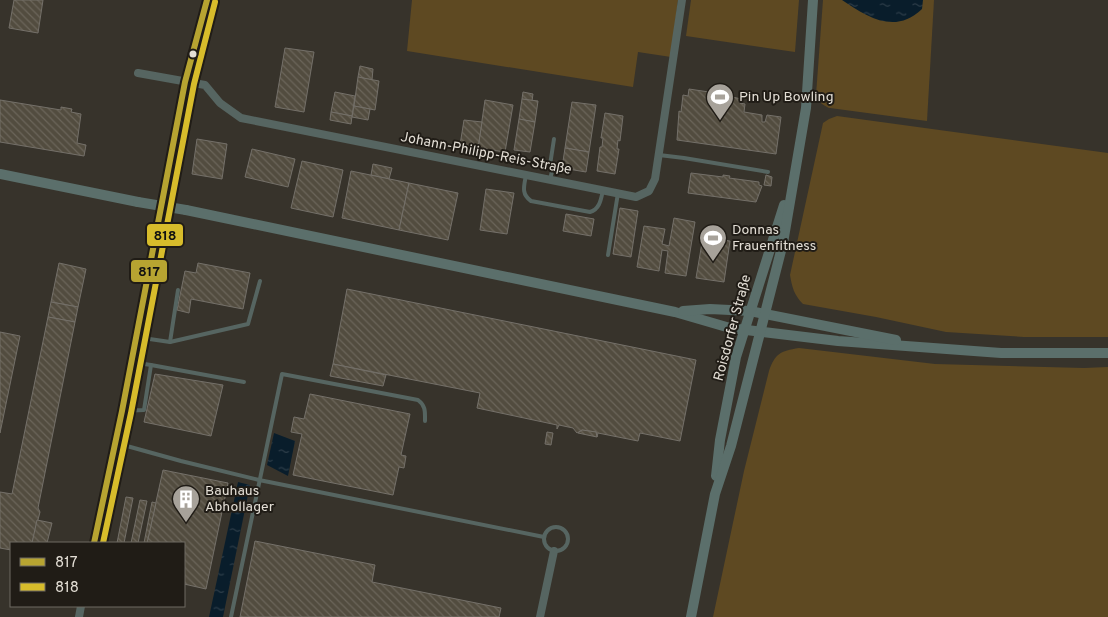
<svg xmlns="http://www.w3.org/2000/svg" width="1108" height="617" viewBox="0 0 1108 617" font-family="Overpass,sans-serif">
<defs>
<pattern id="water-ripples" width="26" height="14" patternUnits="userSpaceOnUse" patternTransform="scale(1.25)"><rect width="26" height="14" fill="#091d2b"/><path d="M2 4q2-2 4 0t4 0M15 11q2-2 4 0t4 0" fill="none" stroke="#2d3d49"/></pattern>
<pattern id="building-back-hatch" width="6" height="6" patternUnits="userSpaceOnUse" patternTransform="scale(1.25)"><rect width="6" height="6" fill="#524c3f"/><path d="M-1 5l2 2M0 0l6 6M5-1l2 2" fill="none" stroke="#6b655a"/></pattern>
</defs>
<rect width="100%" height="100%" fill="#37332b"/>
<g fill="#5e4922">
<path d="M412 0H678L671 57 638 52 633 87 407 51Z"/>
<path d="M691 0H799L795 52 686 36Z"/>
<path d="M823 0H934L927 121 830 108C823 106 819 102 816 95Z"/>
<path d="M837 116 1108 153V337H1024L946 332 876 317 803 304C794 295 792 287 790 275L823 123 829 119Z"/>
<path d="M799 348 935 364 1084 368 1108 367V617H713L744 471 769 371C775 354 780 351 799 348Z"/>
</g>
<g fill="url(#water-ripples)">
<path d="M842 0H923L922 9C895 35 867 17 842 0Z"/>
<path d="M274 433 295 441 288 476 267 465Z"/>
<path d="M238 482 250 485 223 617H209Z"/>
</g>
<g fill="url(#building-back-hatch)" stroke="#747069">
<path d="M14 0H43L38 33 9 28Z"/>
<path d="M285 48 314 52 304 112 275 107Z"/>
<path d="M360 66 373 69 372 80 358 77Z"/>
<path d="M358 77 379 81 375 110 354 106Z"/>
<path d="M689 89 709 92 708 98 719 100 720 94 741 99 740 103 745 104 744 112 762 115V122H765L767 115 781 117 776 154 677 140 679 111 681 112 683 95 688 96Z"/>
<path d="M335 92 355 96 352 116 331 112Z"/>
<path d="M523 92 533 94 532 101 522 99Z"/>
<path d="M522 99 538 101 535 122 519 119Z"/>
<path d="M0 100 61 110V107L72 109 71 112 81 114 77 143 86 145 84 156 0 142Z"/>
<path d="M485 100 513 105 505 152 478 148Z"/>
<path d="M572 102 596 105 589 152 565 148Z"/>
<path d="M354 106 370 109 368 120 352 117Z"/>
<path d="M331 112 352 116 351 124 330 120Z"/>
<path d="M605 113 623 116 620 141 618 140 617 149H619L615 174 597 171 600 147H602L603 138H601Z"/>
<path d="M519 119 535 122 530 152 514 150Z"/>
<path d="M464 120 482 122 478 148 460 145Z"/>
<path d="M197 139 227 144 222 179 192 174Z"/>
<path d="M565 148 589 152 586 172 562 168Z"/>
<path d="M252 149 295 159 288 187 245 177Z"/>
<path d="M302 161 343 170 333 217 291 208Z"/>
<path d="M373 164 392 168 389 179 371 175Z"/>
<path d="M351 171 409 183 399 230 342 218Z"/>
<path d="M691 173 723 177V175L730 176 729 178 759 182V185L762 186 756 202 688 193Z"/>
<path d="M766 175 772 177 771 186 764 185Z"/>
<path d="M409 183 458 193 448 240 399 230Z"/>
<path d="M486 189 514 193 507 234 480 230Z"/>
<path d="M620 208 638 211 631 257 613 254Z"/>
<path d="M566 214 594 219 591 236 563 231Z"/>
<path d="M674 218 695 222 686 276 665 273 668 251 662 250 659 271 637 267 644 226 665 229 662 244 669 246Z"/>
<path d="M703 237 730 241 724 282 696 278Z"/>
<path d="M59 263 86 269 78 307 51 302Z"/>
<path d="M198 263 250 273 243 309 191 299 189 313 177 310 185 271 196 273Z"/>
<path d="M347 289 696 360 680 441 640 433 638 441 598 433 597 437 596 432 582 430 577 433 573 428 559 425 557 429V425L477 408 480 393 333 364Z"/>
<path d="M51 302 78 307 75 322 48 317Z"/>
<path d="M48 317 75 322 38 508 40 512 32 543H11V550L0 548V492L12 494Z"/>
<path d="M0 332 20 336 0 433Z"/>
<path d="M333 364 386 375 383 386 330 376Z"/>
<path d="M155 374 223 385 211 436 144 422Z"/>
<path d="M310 394 410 414 401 455 406 456 404 468 399 467 393 495 293 475 302 434 291 432 294 417 304 419Z"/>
<path d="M582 430 596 432 597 437 578 433Z"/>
<path d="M547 432 553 433 551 445 545 444Z"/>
<path d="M163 470 228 483 206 589 184 584V543H147Z"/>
<path d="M126 497 133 498 124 543H117Z"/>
<path d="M140 500 147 501 138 543H131Z"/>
<path d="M152 502 156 503 147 543H144Z"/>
<path d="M37 520 52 523 47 543H32Z"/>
<path d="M255 541 375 565 372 582 501 608 499 617H240Z"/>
</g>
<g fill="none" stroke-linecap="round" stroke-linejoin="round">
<g stroke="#566561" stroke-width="4">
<path d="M659 155 684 158 768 172"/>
<path d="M526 175C524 186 521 194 531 201L590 212C600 209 601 199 603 190"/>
<path d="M550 180 552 171 550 165 554 139"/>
<path d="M608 255 618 193"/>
<path d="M136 337 170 342 178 290"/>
<path d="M170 342 248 324 260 281"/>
<path d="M151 365 244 382"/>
<path d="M122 411 144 410 151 365 131 362"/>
<path d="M116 443 181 461 259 480 544 537"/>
<circle cx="556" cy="539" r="12"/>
<path d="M231 617 282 374 418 400C426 406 425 412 425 421"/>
</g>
<g stroke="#566561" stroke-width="8">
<path d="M138 73 205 85 220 103 241 118 636 197 649 191 655 179 682 0"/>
<path d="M94 543 122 411 185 82 207 0"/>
<path d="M79 617 81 606"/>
<path d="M540 617 554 551"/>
</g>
<g stroke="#5b6f6b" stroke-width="10">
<path d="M0 174 138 202"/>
<path d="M186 210 675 312 730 328 838 341 1001 353H1108"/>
<path d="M683 311 710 309 750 311 896 340"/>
<path d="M716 476 720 440 736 357 784 205"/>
<path d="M691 617 715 494 731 446 783 243 806 108 813 0"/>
</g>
<path stroke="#5b6f6b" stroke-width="10" d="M138 202 186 210"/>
<g stroke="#201c16" stroke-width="10">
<path id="bus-1" d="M94 543 122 411 185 82 207 0"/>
</g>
<g stroke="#201c16" stroke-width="10">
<path id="bus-2" d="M103 543 131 413 194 84 215 2"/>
</g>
<use href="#bus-1" stroke="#b7a431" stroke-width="6"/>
<use href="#bus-2" stroke="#d7bc2b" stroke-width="6"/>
</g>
<defs>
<g id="stadium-pin" transform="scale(1.4375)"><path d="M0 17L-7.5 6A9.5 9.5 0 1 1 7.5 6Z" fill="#a7a29a" stroke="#201c16"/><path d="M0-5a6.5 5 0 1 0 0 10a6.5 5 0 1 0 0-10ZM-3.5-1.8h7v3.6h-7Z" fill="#fff"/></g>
<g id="building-pin" transform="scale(1.4375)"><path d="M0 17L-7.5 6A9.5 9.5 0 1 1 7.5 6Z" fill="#a7a29a" stroke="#201c16"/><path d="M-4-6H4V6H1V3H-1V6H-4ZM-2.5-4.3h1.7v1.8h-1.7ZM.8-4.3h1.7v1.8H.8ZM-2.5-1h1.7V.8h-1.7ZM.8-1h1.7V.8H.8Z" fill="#fff"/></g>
</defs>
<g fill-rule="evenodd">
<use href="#stadium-pin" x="720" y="97"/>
<use href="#stadium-pin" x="713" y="238"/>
<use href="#building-pin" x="186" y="499"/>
</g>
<circle fill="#e3ded5" stroke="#201c16" stroke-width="2" cx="193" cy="54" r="4.5"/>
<g text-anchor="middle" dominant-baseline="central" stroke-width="4" stroke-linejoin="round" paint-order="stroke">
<g font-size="14" fill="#e3ded5" stroke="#201c16" text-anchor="start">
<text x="739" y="97">Pin Up Bowling</text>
<text x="732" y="230">Donnas<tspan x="732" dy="16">Frauenfitness</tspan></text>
<text x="205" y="491">Bauhaus<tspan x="205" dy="16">Abhollager</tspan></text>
</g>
<g font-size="14" fill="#e3ded5" stroke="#201c16">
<text transform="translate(486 154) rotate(11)">Johann-Philipp-Reis-Straße</text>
<text transform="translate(733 328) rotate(-75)">Roisdorfer Straße</text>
</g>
</g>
<g stroke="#201c16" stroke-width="2">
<rect x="146" y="223" width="38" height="24" rx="5" fill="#d7bc2b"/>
<rect x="130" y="259" width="38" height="24" rx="5" fill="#b7a431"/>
</g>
<g font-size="14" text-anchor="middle" font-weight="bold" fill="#111">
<text x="165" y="240">818</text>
<text x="149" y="276">817</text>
</g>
<rect x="10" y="542" width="175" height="65" fill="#201c16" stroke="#6e6a62"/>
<rect x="20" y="558" width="25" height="8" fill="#b7a431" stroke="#6e6a62"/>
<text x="55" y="567" font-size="15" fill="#e3ded5">817</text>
<rect x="20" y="583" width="25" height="8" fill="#d7bc2b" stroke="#6e6a62"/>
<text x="55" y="592" font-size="15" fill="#e3ded5">818</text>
</svg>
